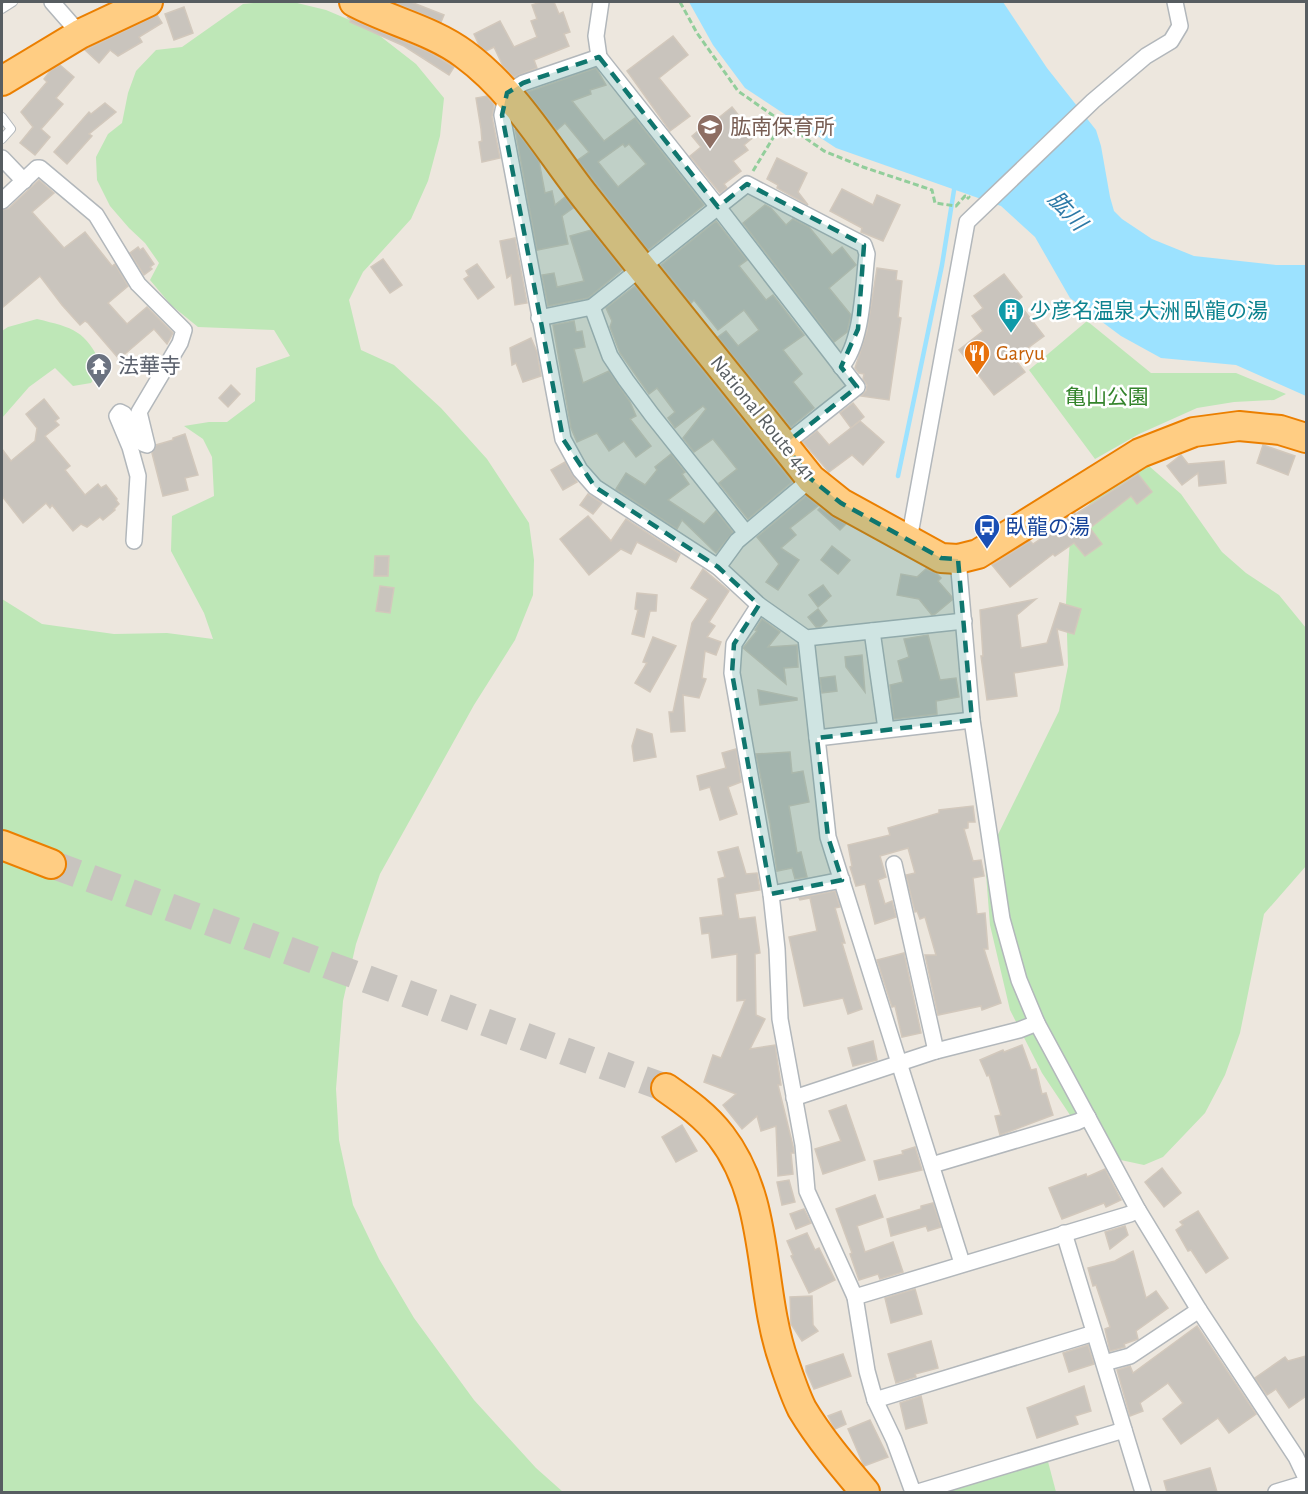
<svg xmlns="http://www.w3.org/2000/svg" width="1308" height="1494" viewBox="0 0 1308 1494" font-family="'Alegreya Sans','Noto Sans JP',sans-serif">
<rect width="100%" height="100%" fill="#ede7de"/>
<g fill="#bee7b7">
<path d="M265 2H293L326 10 371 29 416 64 444 98 440 136 428 181 411 219 363 272 349 300 361 350 394 365 441 408 487 459 529 523 534 560 533 595 515 640 474 705 380 874 356 944 343 1001 336 1089 339 1140 353 1205 379 1259 414 1318 474 1400 536 1468 563 1492H2V599L42 624 114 634 167 633 213 639 204 613 171 551 172 516 214 496 212 457 203 439 184 426 209 422H227L255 401 256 368 290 356 274 330 198 327 171 305 150 280 159 263 145 243 129 228 110 206 97 180 96 157 108 134 122 123 128 93 136 71 156 50 182 47 243 4Z"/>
<path d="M37 319C74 328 85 330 102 366L91 383 73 386 55 368 29 387 2 418V331L8 327Z"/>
<path d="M1087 321 1151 373H1236L1286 394 1274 400 1234 402 1197 408 1139 434 1095 459 1029 370Z"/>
<path d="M1125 465 1149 466 1181 494 1222 552 1246 573 1279 595 1306 628V866L1264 914 1240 1033 1225 1075 1205 1113 1163 1157 1144 1165 1116 1159 1072 1118 1042 1073 1010 1010 990 925 985 861 1059 711 1068 666 1066 603 1070 538 1096 493Z"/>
<path d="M1046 1454 1056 1492H918Z"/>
</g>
<path fill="#9ce2ff" d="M689 2H1003L1047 68 1096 130 1101 146 1110 197 1114 211 1122 219 1152 239 1194 256 1276 265H1306V396L1236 365 1161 358 1121 336 1070 298 1035 237 1001 206 836 148 745 88 713 45Z"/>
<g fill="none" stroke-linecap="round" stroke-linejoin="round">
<path stroke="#9ce2ff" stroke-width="4.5" d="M898 476 942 265 955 184"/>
</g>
<g fill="#c9c4bd" stroke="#d2c8bc" stroke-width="1.5" fill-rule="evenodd">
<path d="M393 2H411L444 15 441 22Z"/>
<path d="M541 2H554L559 14 563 12 570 32 564 34 569 46 534 60 537 68 514 77 503 66 494 47 486 51 479 45 474 34 500 21 514 47 537 37 531 21 537 19 532 5Z"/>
<path d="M184 7 193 33 174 40 165 14Z"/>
<path d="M157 15 162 23 139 37 142 42 118 56 110 50 99 63 85 50Z"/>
<path d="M347 17 431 53 454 67 449 75 404 46 350 22 351 20Z"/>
<path d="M673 36 688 55 659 78 690 116 670 131 627 71Z"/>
<path d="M60 65 74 77 56 98 63 104 41 129 50 137 35 155 20 143 33 127 21 112 47 82 44 79 51 70Z"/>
<path d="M596 68 606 85 590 90 591 94 572 101 604 141 635 118 704 205 648 250 578 160 589 152 565 123 557 130 527 92ZM623 144 625 147 629 144 646 164 618 187 598 162Z"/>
<path d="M487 96 494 105 492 117 500 158 482 162 479 142 482 141 481 129 476 98Z"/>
<path d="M105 103 116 112 89 134 92 136 67 164 54 152 89 112 91 114Z"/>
<path d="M732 107 755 136 744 145 748 150 733 161 741 171 724 184 727 188 720 193 690 156 701 147 692 136 704 126 706 128Z"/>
<path d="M515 129 539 161 545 193 552 191 555 205 565 197 573 208 562 216 568 244 537 250Z"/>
<path d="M777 158 807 173 798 192 808 205 777 188 778 185 767 179Z"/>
<path d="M39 180 54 193 32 212 64 248 85 232 112 266 115 264 128 286 108 303 127 324 147 307 173 333 167 344 154 329 119 359 88 323 85 321 80 325 62 305 40 276 2 308V210L9 208Z"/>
<path d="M842 189 873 205 877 195 900 205 883 241 861 232 862 228 830 211Z"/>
<path d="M765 205 771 208 786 225 793 219 809 227 832 255 842 247 856 265 829 288 851 315 847 332 834 342 743 223Z"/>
<path d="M716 221 747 260 739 266 766 300 773 295 804 335 783 350 802 374 793 382 814 408 791 427 718 337 726 331 738 346 759 330 744 310 718 330 694 300 691 303 661 265Z"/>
<path d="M591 230 622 270 588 298 548 306 542 275 554 273 557 287 584 281 570 236Z"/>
<path d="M515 238 527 303 515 305 511 275 507 278 500 241Z"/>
<path d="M138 247 140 250 143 248 154 264 150 267 152 269 144 275 130 253Z"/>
<path d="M383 259 402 285 390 293 371 267Z"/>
<path d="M477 264 494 287 478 299 464 279 469 276 466 271Z"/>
<path d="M877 268 897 271 896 280 902 281 898 317 901 318 889 400 861 396 866 391 867 385 863 379 864 374 859 373 855 368 867 331Z"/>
<path d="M1004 274 1022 297 1017 301 1044 336 1014 358 1025 372 994 395 959 350 983 331 972 316 983 308 974 296Z"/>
<path d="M635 286 792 482 748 519 719 483 737 469 713 439 694 452 683 438 706 409 703 406 675 428 668 418 675 412 657 388 649 394 620 353 610 327 612 321 606 308Z"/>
<path d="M574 321 576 332 582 331 585 347 574 349 583 383 609 371 630 402 636 416 630 419 651 446 636 457 624 441 609 451 597 433 577 442 571 428 553 325Z"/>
<path d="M531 338 537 352 541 376 523 382 516 363 512 365 510 348Z"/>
<path d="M231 385 240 394 228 407 219 398Z"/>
<path d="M44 399 59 418 55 421 59 425 45 436 70 466 65 470 85 495 98 484 101 488 106 485 117 499 116 500 119 504 114 509 115 510 103 520 100 517 87 527 81 524 73 531 52 505 50 508 46 503 23 523 2 496V449L11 461 35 441 37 428 26 414Z"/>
<path d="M853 403 864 417 851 428 840 413Z"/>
<path d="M860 421 884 442 863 465 852 455 829 472 803 442 817 431 829 445Z"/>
<path d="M185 434 198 475 185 478 188 490 163 496 152 453 156 445 173 440V438Z"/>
<path d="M1263 445 1295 456 1288 475 1257 463Z"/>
<path d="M671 454 685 472 682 474 689 484 668 500 704 524 716 511 733 532 716 553 682 520 677 529 616 489 626 473 645 485 657 470 655 467Z"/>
<path d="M1181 455 1188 464 1224 461 1226 483 1199 486 1198 473 1182 485 1167 466Z"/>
<path d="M565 462 577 482 563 490 551 470Z"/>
<path d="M1138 474 1152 492 1137 504 1131 496 1090 528 1102 544 1085 556 1074 543 1055 556 1053 554 1010 587 992 565 1030 541 1033 544 1062 524 1061 522 1075 513 1076 514Z"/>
<path d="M588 494 602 503 593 514 580 505Z"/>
<path d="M806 496 818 506 790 528 796 535 781 548 799 560 778 590 766 582 779 564 757 537Z"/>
<path d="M820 508 831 516 846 524 840 530 818 510Z"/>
<path d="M588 516 611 541 626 519 680 554 676 562 637 542 631 554 621 549 589 575 560 539Z"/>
<path d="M832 546 850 560 838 574 821 560Z"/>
<path d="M375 556H389L388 576H374Z"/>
<path d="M703 569 729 591 709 622 715 626 707 637 721 642 716 655 705 651 702 678 706 679 699 698 683 695 685 731 671 732 669 712H673L692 623 708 599 691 588Z"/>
<path d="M926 569 937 574 941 578 938 581 952 597V600L935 614 932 615 919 599 897 595 901 574 917 577Z"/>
<path d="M823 585 831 596 818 607 809 595Z"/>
<path d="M380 586 394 588 390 613 376 611Z"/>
<path d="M637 593 657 595 656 611H650L644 637 632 634 638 610 635 609Z"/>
<path d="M1036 599 1017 615 1021 648 1047 643 1060 603 1081 609 1074 634 1057 629 1063 665 1014 673 1017 696 987 700 981 656H983L980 610Z"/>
<path d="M818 609 827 621 820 627H816L808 617Z"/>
<path d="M762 619 780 632 768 647 797 645 798 667 784 668 786 684 743 648 757 631 755 630Z"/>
<path d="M928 635 940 680 956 678 959 697 936 701 937 714 894 719 890 685 903 682 898 661 909 657 904 639Z"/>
<path d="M653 637 676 646 650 692 635 683 647 663 643 662Z"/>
<path d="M862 655 865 692 846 667 845 657Z"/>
<path d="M835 676 837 691 822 693 820 678Z"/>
<path d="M758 690 797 698V700L760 705Z"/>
<path d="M637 729 652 734 656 757 634 761 632 746Z"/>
<path d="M736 749 741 782 728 787 737 814 720 820 710 787 700 790 697 776 726 768 722 753Z"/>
<path d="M790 752 792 773 803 771 809 802 789 806 797 853 801 852 807 877 795 879 792 868 777 871 770 823 756 754Z"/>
<path d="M973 806 975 822H968V828L964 829 973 861 981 860 984 876 973 878 977 914 985 913 988 949H984L1001 1003 982 1010 981 1006 938 1015 925 955H936L925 917 920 919 917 911 915 912 906 875 915 873 908 848 880 856 886 877 878 880 885 904 892 901 896 917 875 924 865 884 856 886 850 867 852 866 848 845 890 835 888 828 939 813V810Z"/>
<path d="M738 847 746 874 757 873 760 890 735 894 739 919 755 917 760 953 755 954 756 1015 765 1019 750 1049 775 1045 781 1085H778L793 1146 794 1153H791L793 1174 778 1176 776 1126 761 1131 757 1116 742 1129 723 1105 736 1094 704 1082 713 1055 721 1058 745 1000 737 1001V954L712 958 709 933 702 934 700 918 723 915 718 879 725 877 718 852Z"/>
<path d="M835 891 840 907 835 908 845 943H842L862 1009 848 1014 843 998 804 1006 789 937 817 931 810 898 800 900 799 898Z"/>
<path d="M904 953 921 1033 902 1037 895 1006 892 1007 877 960Z"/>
<path d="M873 1041 877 1060 853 1066 848 1048Z"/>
<path d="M1022 1045 1031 1070 1036 1069 1042 1094 1046 1093 1053 1115 1000 1135 995 1116 1001 1115 989 1075 987 1076 980 1060 1003 1050 1004 1052Z"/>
<path d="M846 1105 865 1160 823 1174 815 1149 841 1141 829 1111Z"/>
<path d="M682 1125 697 1151 676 1162 662 1137Z"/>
<path d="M915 1147 922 1170 879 1180 874 1161 903 1154 902 1151Z"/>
<path d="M1162 1168 1181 1193 1164 1207 1145 1182Z"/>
<path d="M1105 1169 1121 1200 1106 1207 1104 1203 1062 1219 1049 1188 1086 1174 1087 1177Z"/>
<path d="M789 1180 795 1202 782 1205 777 1182Z"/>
<path d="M875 1195 883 1217 857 1226 865 1252 893 1242 903 1272 880 1279 878 1274 859 1280 850 1254 852 1253 836 1209Z"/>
<path d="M933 1203 941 1227 928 1231 926 1226 891 1236 887 1219 921 1209V1206Z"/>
<path d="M804 1209 811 1223 796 1229 790 1214Z"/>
<path d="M1198 1211 1228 1258 1206 1273 1191 1250 1188 1251 1176 1230 1183 1225 1180 1222Z"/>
<path d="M1125 1226 1128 1235 1110 1249 1105 1232Z"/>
<path d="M807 1233 815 1250 819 1248 835 1280 809 1293 791 1256 793 1255 787 1241Z"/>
<path d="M1133 1251 1146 1298 1156 1291 1168 1308 1136 1331 1138 1339 1124 1344 1125 1347 1110 1351 1105 1329 1110 1327 1096 1285 1093 1286 1088 1268 1115 1261Z"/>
<path d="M915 1289 922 1314 891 1323 885 1298Z"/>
<path d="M812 1296 813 1325 818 1331 802 1341 791 1324 790 1297Z"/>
<path d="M1197 1326 1256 1414 1229 1433 1218 1418 1181 1444 1163 1419 1183 1403 1168 1383 1140 1403 1143 1411 1130 1416 1117 1370 1130 1366 1133 1373Z"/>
<path d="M931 1341 938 1368 915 1374 916 1377 896 1383 888 1354Z"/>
<path d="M1088 1345 1094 1364 1069 1372 1063 1353Z"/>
<path d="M843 1354 851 1376 814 1389 806 1371V1366Z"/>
<path d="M1306 1356V1396L1289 1408 1276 1389 1267 1395 1255 1378 1285 1357 1288 1361Z"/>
<path d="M1084 1386 1091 1411 1075 1416 1078 1424 1037 1438 1027 1408Z"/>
<path d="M921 1396 927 1423 906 1429 900 1403Z"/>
<path d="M841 1411 846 1424 835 1429 828 1416Z"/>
<path d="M870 1420 888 1457 864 1466 848 1429Z"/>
<path d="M1210 1468 1217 1492H1167L1164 1481Z"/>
</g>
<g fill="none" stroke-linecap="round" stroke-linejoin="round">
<path stroke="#c8c4bf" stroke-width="28" stroke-dasharray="28 14" stroke-linecap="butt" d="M51 864 666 1088"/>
<g stroke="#b2b7bb" stroke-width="10">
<g id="lane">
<path d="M2 9 13 2"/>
<path d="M2 117 11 129 2 139"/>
</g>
</g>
<g stroke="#b2b7bb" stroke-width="18">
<g id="street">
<path d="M52 2 80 34"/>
<path d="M601 2 596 36 599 57 718 207 857 387 784 445"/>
<path d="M599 57 523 83 507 93 502 115 563 439 580 470 595 487 718 567"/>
<path d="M2 158 24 181"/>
<path d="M2 201 37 168H40L96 215 138 284 184 330 180 343 139 412 147 445 144 444 124 414 120 412 117 416 130 447 138 476 134 541"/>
<path d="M592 307 610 356 626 380 652 415 746 533"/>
<path d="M539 318 592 307 747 184 864 245 867 254C863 286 863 342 841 367"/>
<path d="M811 479 737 541 718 567 759 605 806 638 964 621"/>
<path d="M909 540 967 222 1093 101 1146 56 1171 41 1180 26 1175 2"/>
<path d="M958 559 972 720 1002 919 1019 980 1037 1023 1138 1210 1199 1310 1296 1457 1306 1478"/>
<path d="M759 605 734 644 732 673 771 894 777 949 780 1019 803 1145 807 1191 855 1297 867 1371 875 1400 1094 1333"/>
<path d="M872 631 886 729"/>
<path d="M806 638 828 837 962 1263"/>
<path d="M817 738 972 720"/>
<path d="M894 864 936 1051"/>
<path d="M771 894 842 880"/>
<path d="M794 1098 936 1051 1019 1030 1037 1023"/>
<path d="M932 1165 1077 1122 1088 1117"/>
<path d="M1064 1233 1143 1492"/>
<path d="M855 1297 1130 1214 1138 1210"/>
<path d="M1104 1363 1130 1356 1199 1310"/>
<path d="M875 1400 894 1440 913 1492"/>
<path d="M918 1492 1124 1430"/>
<path d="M1276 1492 1306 1483"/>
</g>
</g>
<g stroke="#eb7f00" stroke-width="32">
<g id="highway">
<path d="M354 2C389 21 432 30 464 54 516 92 548 150 587 199 661 293 737 386 811 479L841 503 941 558 958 559 978 554 1140 453 1194 432 1239 426 1280 430 1306 438"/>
<path d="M2 81 80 34 148 2"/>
<path d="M2 845 51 864"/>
<path d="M666 1088C686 1102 706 1116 721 1136 771 1201 758 1288 784 1362 789 1377 795 1395 802 1409 820 1439 843 1466 865 1492"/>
</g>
</g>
<g stroke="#92ce9b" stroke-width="3" stroke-dasharray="6 3" stroke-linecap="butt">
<path d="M680 2 697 33 738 91 824 151 863 167 932 190 935 203 956 206 965 196 969 197 967 199"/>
<path d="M753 171 782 123"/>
</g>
<use href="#lane" stroke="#fff" stroke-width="8"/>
<use href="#street" stroke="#fff" stroke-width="15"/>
<use href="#highway" stroke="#ffcd83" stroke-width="28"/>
</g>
<path fill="#0f766e" fill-opacity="0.2" stroke="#0f766e" stroke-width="4.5" stroke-dasharray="12 8" stroke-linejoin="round" d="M599 57 718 207 747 184 864 245 858 329 841 367 857 387 784 445 811 479 841 503 941 558 958 559 972 720 817 738 828 837 842 880 771 894 732 673 734 644 759 605 718 567 595 487 563 439 502 115 507 93 523 83Z"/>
<defs>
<g id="school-pin" transform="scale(1.35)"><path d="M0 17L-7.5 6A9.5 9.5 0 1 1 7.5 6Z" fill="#8d6e63" stroke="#fff"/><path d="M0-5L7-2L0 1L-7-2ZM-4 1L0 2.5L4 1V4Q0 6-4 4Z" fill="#fff"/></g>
<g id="building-pin" transform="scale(1.35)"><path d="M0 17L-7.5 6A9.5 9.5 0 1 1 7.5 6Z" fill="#0f9aa8" stroke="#fff"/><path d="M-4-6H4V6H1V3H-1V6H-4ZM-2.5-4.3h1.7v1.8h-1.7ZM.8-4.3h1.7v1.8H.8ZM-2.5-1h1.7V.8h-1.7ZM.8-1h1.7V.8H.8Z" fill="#fff"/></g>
<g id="restaurant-pin" transform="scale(1.35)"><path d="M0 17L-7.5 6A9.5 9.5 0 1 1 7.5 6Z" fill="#e8710a" stroke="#fff"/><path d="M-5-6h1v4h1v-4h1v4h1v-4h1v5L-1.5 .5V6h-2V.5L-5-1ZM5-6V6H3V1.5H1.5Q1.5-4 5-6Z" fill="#fff"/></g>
<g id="temple-pin" transform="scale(1.35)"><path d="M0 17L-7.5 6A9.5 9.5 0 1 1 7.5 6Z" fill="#6b7280" stroke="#fff"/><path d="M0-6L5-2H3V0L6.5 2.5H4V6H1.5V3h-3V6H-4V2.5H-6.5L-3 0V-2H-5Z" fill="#fff"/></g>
<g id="bus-pin" transform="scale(1.35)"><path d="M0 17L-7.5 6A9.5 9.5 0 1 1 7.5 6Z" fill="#1a4fb4" stroke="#fff"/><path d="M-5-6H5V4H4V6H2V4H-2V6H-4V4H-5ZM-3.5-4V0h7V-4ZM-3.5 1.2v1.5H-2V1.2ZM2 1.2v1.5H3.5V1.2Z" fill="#fff"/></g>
</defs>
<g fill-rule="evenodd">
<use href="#school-pin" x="710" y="127"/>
<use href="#building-pin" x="1011" y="311"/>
<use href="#restaurant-pin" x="977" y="353"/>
<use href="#temple-pin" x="99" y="366"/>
<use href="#bus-pin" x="987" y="527"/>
</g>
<g text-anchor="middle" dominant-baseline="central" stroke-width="5" stroke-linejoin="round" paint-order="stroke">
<g font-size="21" fill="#785e54" stroke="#fff" text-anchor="start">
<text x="730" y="127">肱南保育所</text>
</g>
<g font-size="21" fill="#0d838f" stroke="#fff" text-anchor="start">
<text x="1030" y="311">少彦名温泉 大洲 臥龍の湯</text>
</g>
<g font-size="21" fill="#c56008" stroke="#fff" text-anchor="start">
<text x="996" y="353">Garyu</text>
</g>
<g font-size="21" fill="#5b616d" stroke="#fff" text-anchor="start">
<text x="118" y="366">法華寺</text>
</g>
<g font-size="21" fill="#34842c" stroke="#fff">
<text x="1107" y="397">亀山公園</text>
</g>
<g font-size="21" fill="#575d61" stroke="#fff">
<text transform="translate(763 418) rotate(51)">National Route 441</text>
</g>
<g font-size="21" fill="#164399" stroke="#fff" text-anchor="start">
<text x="1006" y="527">臥龍の湯</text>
</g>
<g font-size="22" font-style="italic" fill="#2d7aa7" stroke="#fff">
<text transform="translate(1067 211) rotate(47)">肱川</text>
</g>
</g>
<rect width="1308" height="1494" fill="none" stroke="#575d61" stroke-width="6"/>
</svg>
